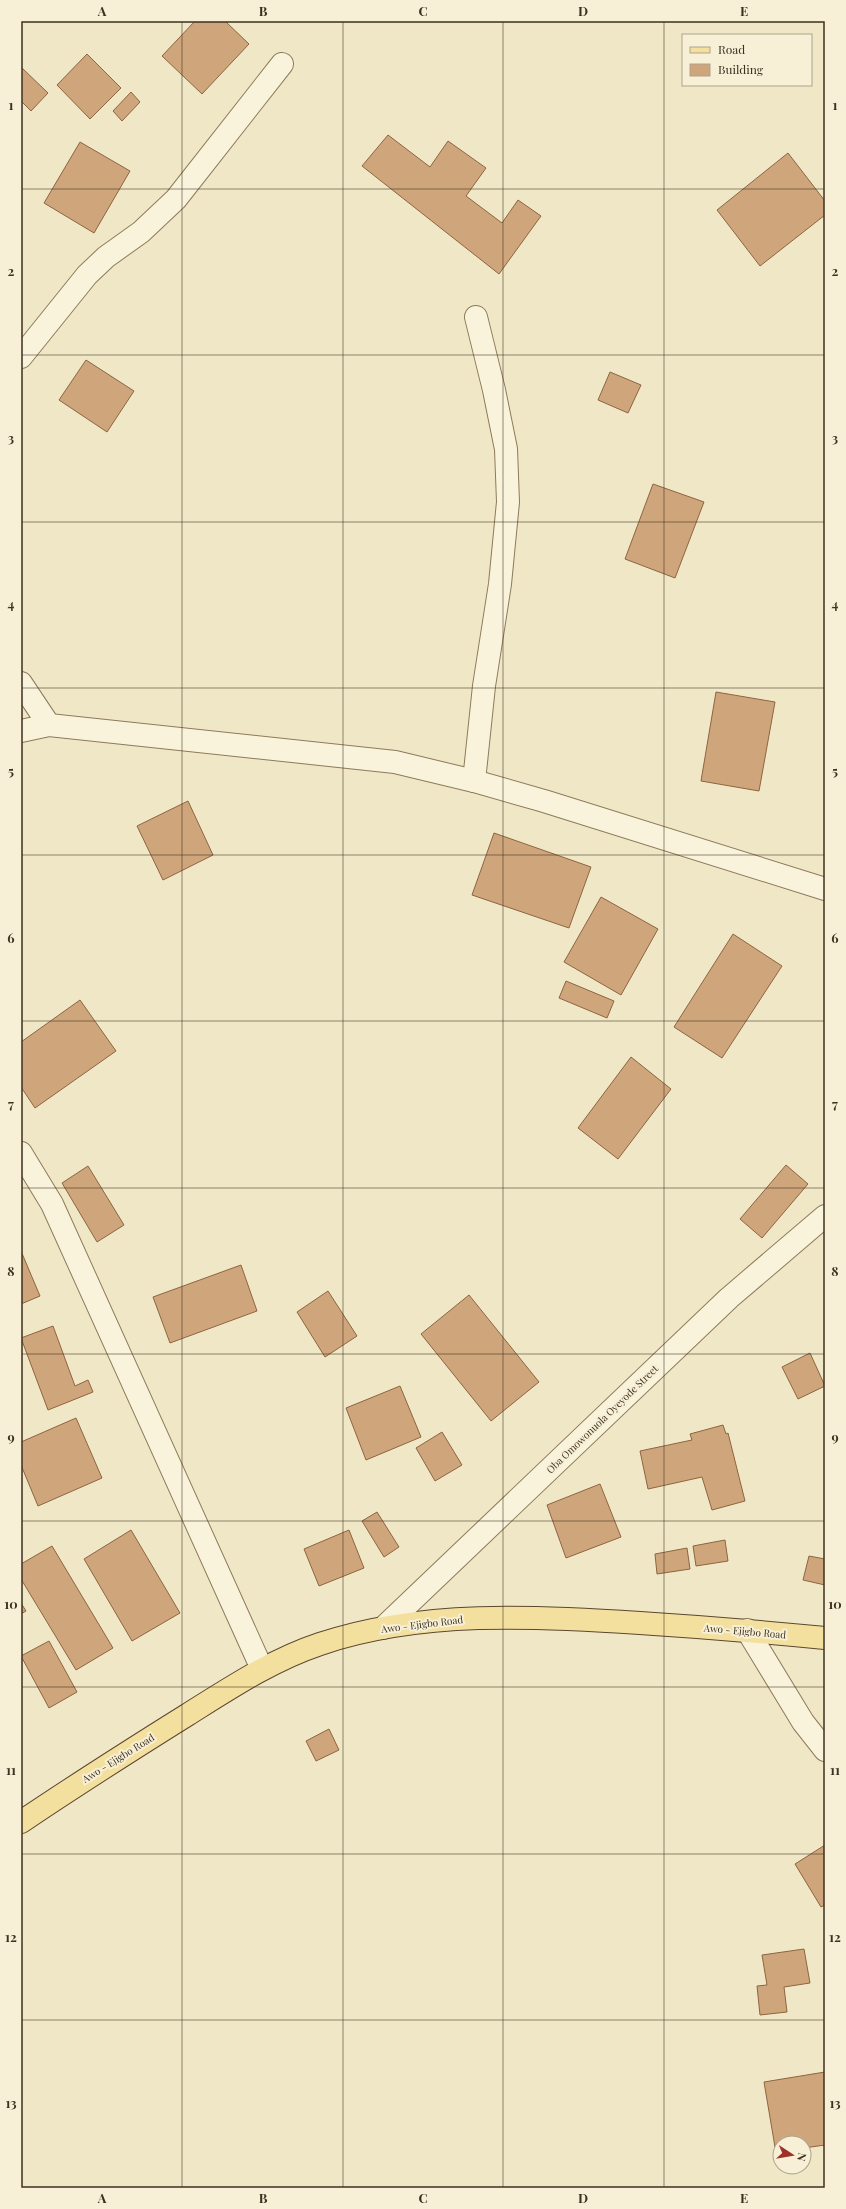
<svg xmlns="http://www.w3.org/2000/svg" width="846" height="2209" viewBox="0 0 846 2209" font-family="'Playfair Display',serif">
<rect width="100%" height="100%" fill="#f0e7c7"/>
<g fill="#cfa57c" stroke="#8d6540">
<path d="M195 21H225L249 44 202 94 162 56Z"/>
<path d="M87 54 121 88 90 119 57 85Z"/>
<path d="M21 67 48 93 31 111 21 101Z"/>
<path d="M131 92 140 102 122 121 113 111Z"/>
<path d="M388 135 430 167 448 141 486 168 466 196 502 223 518 200 541 216 499 274 362 166Z"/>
<path d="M80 142 130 171 94 233 44 203Z"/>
<path d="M788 153 825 201V215L760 266 717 210Z"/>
<path d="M86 360 134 391 107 432 59 400Z"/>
<path d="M610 372 641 385 628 413 598 400Z"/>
<path d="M653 484 704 502 675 578 625 559Z"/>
<path d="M716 692 775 702 759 791 701 781Z"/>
<path d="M188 801 213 855 163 880 137 826Z"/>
<path d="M494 833 591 867 569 928 472 895Z"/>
<path d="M601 897 658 929 621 995 564 962Z"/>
<path d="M733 934 782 966 722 1058 674 1027Z"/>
<path d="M566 981 614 1001 607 1018 559 998Z"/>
<path d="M80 1000 116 1051 35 1108 21 1087V1042Z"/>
<path d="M631 1057 671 1089 618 1159 578 1128Z"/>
<path d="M786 1165 808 1184 762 1238 740 1219Z"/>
<path d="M88 1166 124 1225 97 1242 62 1183Z"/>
<path d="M21 1251 40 1296 21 1304Z"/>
<path d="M241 1265 257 1311 170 1343 153 1297Z"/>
<path d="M328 1291 357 1336 325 1357 297 1312Z"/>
<path d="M469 1295 539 1382 491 1421 421 1334Z"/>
<path d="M53 1326 75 1386 88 1380 93 1392 48 1410 21 1338Z"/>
<path d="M810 1353 825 1386 798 1399 782 1367Z"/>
<path d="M400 1386 421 1437 366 1460 346 1408Z"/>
<path d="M76 1418 102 1478 38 1506 21 1465V1442Z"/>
<path d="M723 1425 726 1434 728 1433 745 1501 712 1510 702 1477 648 1489 640 1451 692 1440 690 1434Z"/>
<path d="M442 1432 462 1465 435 1481 416 1448Z"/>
<path d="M600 1484 621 1537 566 1558 547 1505Z"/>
<path d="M377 1512 399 1547 384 1557 362 1521Z"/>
<path d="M131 1530 180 1613 132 1641 84 1559Z"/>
<path d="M349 1530 364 1568 319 1586 304 1549Z"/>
<path d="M725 1540 728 1561 696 1566 693 1546Z"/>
<path d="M52 1546 113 1648 76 1670 21 1579V1564Z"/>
<path d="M687 1548 690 1569 657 1574 655 1554Z"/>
<path d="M809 1556 825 1559V1585L803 1580Z"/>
<path d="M21 1603 26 1611 21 1614Z"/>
<path d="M49 1641 77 1692 49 1708 21 1656Z"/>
<path d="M329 1729 339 1750 316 1761 306 1741Z"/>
<path d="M825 1845V1905L821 1907 795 1864Z"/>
<path d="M804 1949 810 1983 784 1987 787 2012 760 2015 757 1986 767 1985 762 1955Z"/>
<path d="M825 2072V2145L804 2148V2143H780V2152L776 2153 764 2082Z"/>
</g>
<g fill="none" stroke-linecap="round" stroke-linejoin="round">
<g stroke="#8d7a5b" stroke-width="24">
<g id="minor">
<path d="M21 357 87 275 106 257 141 232 176 199 282 64"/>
<path d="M21 683 49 725"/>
<path d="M21 731 49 725 395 762 474 781 544 801 825 889"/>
<path d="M474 781 484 686 500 584 508 502 506 449 494 390 476 317"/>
<path d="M21 1153 52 1204 262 1669"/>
<path d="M383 1628 729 1298 825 1216"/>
<path d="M747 1630 803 1722 825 1750"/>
</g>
</g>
<g stroke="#5b472f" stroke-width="24">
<path id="major" d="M21 1822C76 1785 131 1750 187 1715 230 1688 272 1660 320 1644 420 1610 536 1616 640 1623 702 1627 764 1632 825 1638"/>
</g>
<use href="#minor" stroke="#faf3db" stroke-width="22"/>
<use href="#major" stroke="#f3e09f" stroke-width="22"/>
</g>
<path fill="none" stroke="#3d301f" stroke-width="1" stroke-opacity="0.55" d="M182 21V2188M343 21V2188M503 21V2188M664 21V2188M21 189H825M21 355H825M21 522H825M21 688H825M21 855H825M21 1021H825M21 1188H825M21 1354H825M21 1521H825M21 1687H825M21 1854H825M21 2020H825"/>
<g text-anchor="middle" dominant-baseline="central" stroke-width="4" stroke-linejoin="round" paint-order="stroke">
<g font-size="10" fill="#3d301f" stroke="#f7f0d7">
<text transform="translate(602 1419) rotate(-44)">Oba Omowonuola Oyeyode Street</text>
<text transform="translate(422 1624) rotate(-7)">Awo - Ejigbo Road</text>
<text transform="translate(745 1631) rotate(5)">Awo - Ejigbo Road</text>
<text transform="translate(118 1758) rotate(-32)">Awo - Ejigbo Road</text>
</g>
</g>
<rect width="846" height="2209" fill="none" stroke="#f7f0d7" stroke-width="44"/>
<rect x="682" y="34" width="130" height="52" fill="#f7f0d7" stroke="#ada38d"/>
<rect x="690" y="47" width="20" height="6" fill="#f3e09f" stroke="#ada38d"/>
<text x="718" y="54" font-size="12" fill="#3d301f">Road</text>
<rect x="690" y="64" width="20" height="12" fill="#cfa57c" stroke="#ada38d"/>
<text x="718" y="74" font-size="12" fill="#3d301f">Building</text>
<g transform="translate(792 2155) rotate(102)"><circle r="19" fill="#f7f0d7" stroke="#ada38d"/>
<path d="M0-3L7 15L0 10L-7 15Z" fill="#9e3229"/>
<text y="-6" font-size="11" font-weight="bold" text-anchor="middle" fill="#3d301f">N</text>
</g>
<rect x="22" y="22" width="802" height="2165" fill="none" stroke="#3d301f" stroke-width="1.5"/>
<g font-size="13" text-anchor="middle" font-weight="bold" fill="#3d301f">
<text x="102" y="16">A</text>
<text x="263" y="16">B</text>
<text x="423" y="16">C</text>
<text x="583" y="16">D</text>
<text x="744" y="16">E</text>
<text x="11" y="110">1</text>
<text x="835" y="110">1</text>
<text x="11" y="276">2</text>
<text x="835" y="276">2</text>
<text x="11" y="443">3</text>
<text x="835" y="443">3</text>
<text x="11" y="609">4</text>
<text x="835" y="609">4</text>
<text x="11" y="776">5</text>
<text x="835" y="776">5</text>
<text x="11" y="943">6</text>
<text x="835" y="943">6</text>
<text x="11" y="1109">7</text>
<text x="835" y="1109">7</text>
<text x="11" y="1276">8</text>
<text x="835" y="1276">8</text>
<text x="11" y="1442">9</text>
<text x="835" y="1442">9</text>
<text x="11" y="1609">10</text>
<text x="835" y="1609">10</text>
<text x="11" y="1775">11</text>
<text x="835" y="1775">11</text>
<text x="11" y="1942">12</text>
<text x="835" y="1942">12</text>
<text x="11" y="2108">13</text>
<text x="835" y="2108">13</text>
<text x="102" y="2203">A</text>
<text x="263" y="2203">B</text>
<text x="423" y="2203">C</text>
<text x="583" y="2203">D</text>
<text x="744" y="2203">E</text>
</g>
</svg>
